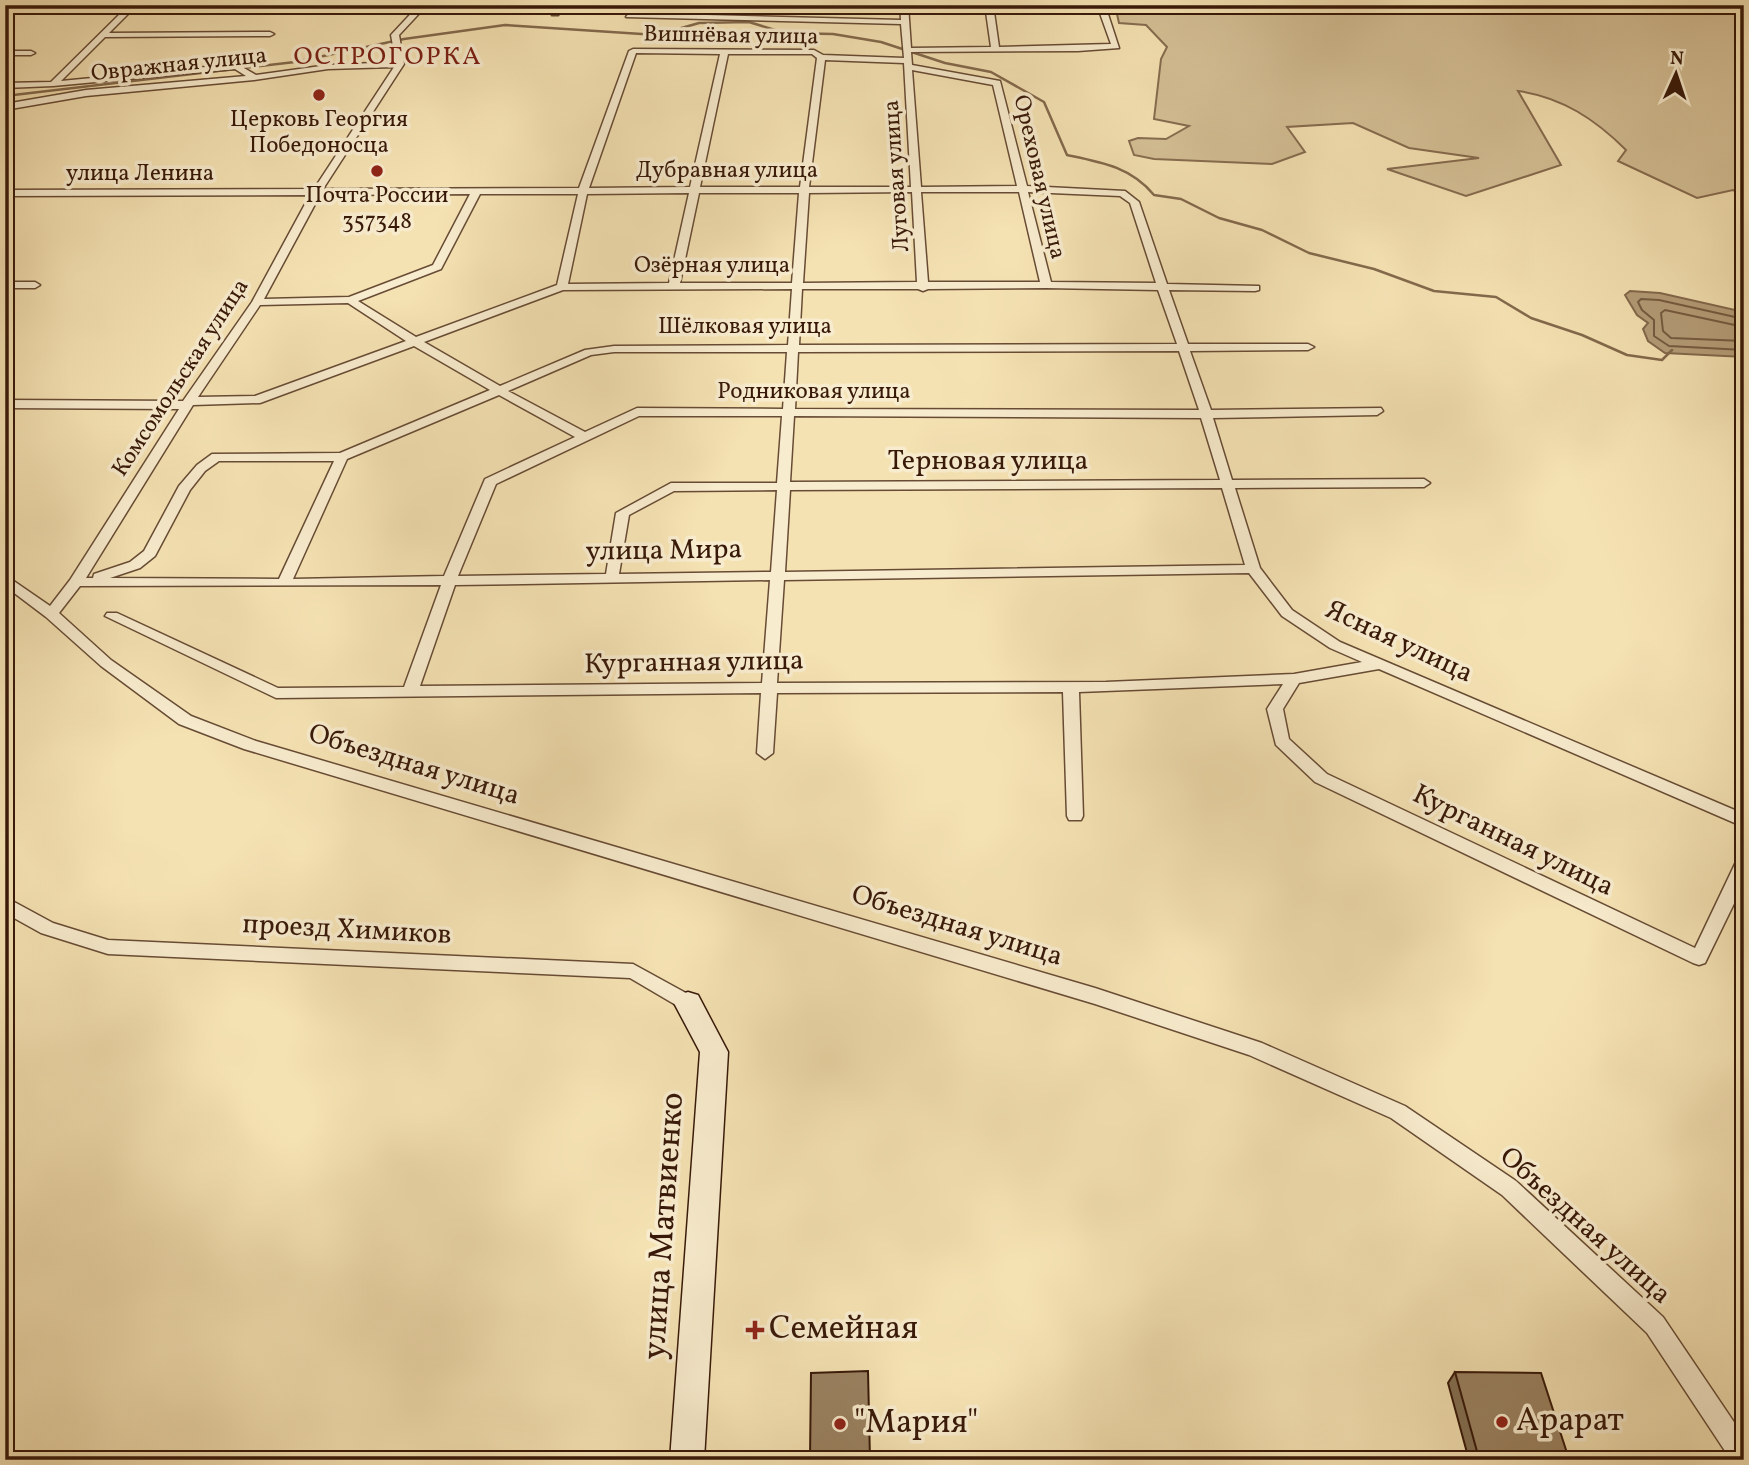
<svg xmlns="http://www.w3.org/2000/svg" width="1749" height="1465" viewBox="0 0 1749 1465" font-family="Vollkorn,serif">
<rect width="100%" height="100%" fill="#f5e2b3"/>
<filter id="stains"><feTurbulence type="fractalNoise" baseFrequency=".00286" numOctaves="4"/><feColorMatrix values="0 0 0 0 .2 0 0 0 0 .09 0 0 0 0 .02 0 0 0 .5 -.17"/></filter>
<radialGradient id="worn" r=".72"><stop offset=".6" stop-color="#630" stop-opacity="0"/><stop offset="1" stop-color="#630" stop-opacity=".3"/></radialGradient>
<path fill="#d5c096" stroke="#866c50" stroke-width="2" d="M1115 5H1744V196L1733 190 1697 198 1618 161 1626 150C1596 120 1562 97 1518 91L1561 165 1466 196 1387 169 1479 158 1409 148 1353 123 1287 127 1305 152 1272 164 1154 159 1134 155 1129 141 1138 138 1166 139 1189 126 1154 119 1161 59 1167 47 1146 25 1119 23Z"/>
<path fill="#b59e79" stroke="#83694c" stroke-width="2" d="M1630 291 1660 293 1744 312V357L1665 353 1648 341 1643 329 1648 323 1637 315 1625 295Z"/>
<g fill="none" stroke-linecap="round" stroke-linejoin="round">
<g stroke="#765c41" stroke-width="2">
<path d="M1744 319 1659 300 1641 299 1638 302 1642 310 1654 320V336L1669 346 1744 350"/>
<path d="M1744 327 1665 310 1661 313 1663 331 1671 338 1744 341"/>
</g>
<path stroke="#83694c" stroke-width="2.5" d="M5 96 295 62 404 39 505 25 657 35 699 23 749 22 785 33 833 34 881 42 945 63 991 72 1044 102 1067 155C1101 162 1131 167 1154 195L1181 199 1219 218 1262 230 1309 253 1374 269 1434 291 1496 297 1531 318 1582 335 1627 355 1662 360 1672 350"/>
<g stroke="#674b34" stroke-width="3">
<g id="street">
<path d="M129 5H186L134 8 109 33 270 32 274 34 270 36 105 37 61 81 237 64 256 75 328 65 396 62 391 35 419 5H427L399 35 404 64 323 189 579 188 629 51 633 49 814 50 823 55 904 58 901 24 626 17 629 13 901 20 900 5H908L911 48 991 47 985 5H993L999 47 1111 44 1097 5H1105L1119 48 1078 51 911 52 912 65 1000 81 1027 186 1125 191 1139 202 1167 284 1259 286V290L1255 291 1169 290 1188 344H1308L1314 347 1308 350 1190 351 1211 410 1381 408 1383 411 1377 415 1213 418 1232 480 1424 479 1430 483 1424 487 1235 488 1260 568 1292 610 1340 642 1744 814V827L1379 669 1299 683 1283 709 1289 739 1327 774 1695 948 1735 864 1738 859 1744 858V883L1705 963 1699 965 1693 963 1315 782 1276 745 1267 709 1283 684 1079 692 1083 816 1081 820H1069L1067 816 1063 692 777 693 773 753 765 759 757 753 761 693 276 698 105 616 107 613H117L278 688 404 687 441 585 80 586 59 613 111 660 191 716 256 741 1095 988 1262 1043 1405 1106 1516 1181 1663 1317 1744 1437V1460H1731L1647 1333 1502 1195 1391 1118 1249 1055 1095 1004 244 749 179 724 101 666 46 617 5 586V575L50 606 70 580 179 409 5 408V400L183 401 252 302 310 195 5 196V190L314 189 394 67 328 69 254 80 86 96 5 110V104L86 90 246 76 235 69 53 86 5 88V83L51 82ZM636 53 720 54 690 187 589 188ZM728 54H812L817 58 800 187H700ZM825 60 904 63 911 187H809ZM912 70 993 85 1017 186 921 187ZM912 192 917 282 803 283 809 193ZM921 192H1019L1040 282H928ZM1028 192 1120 196 1130 203 1156 283 1051 282ZM689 193 669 283 568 284 587 194ZM699 193H799L792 283H680ZM470 194 433 265 349 297 264 299 320 195ZM480 194H578L557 285 416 337 358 301 441 269ZM1046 288 1158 290 1177 344 799 345 802 289H918L923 291 928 289ZM792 289 788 345 614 346 585 350 500 386 424 342 563 290ZM348 303 406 341 255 396 198 397 260 305ZM414 346 490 390 340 453 212 454 197 465 179 486 144 551 130 562 94 574 93 578H86L193 405 260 403ZM1179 351 1199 410 795 409 798 352ZM614 352H787L783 409 637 408 585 432 508 391 591 355ZM499 395 575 437 485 479 444 576 293 579 347 459ZM639 416H782L777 483H671L616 513 606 574 458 576 496 484ZM794 416 1201 418 1220 480 790 482ZM219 461H334L279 579 110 578 140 568 155 556 190 490 205 471ZM1222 488 1245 565 785 572 790 490ZM777 490 771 572 619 574 629 515 674 491ZM1249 573 1282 616 1330 648 1362 662 1294 674 1106 682 777 683 784 580ZM770 580 762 683 420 686 455 585Z"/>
<path d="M558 5H566L558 15H552Z"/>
<path d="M5 51H31L35 53 31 55H5Z"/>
<path d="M5 282H35L40 285 35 288H5Z"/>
<path d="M5 897 53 923 108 940 633 964 695 998 697 1003 695 1008 688 1011 681 1008 630 978 108 954 41 933 5 913Z"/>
</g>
</g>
<g stroke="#381909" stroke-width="3">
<path id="secondary" d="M688 992 698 995 728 1052 704 1460H670L700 1052 674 1003 678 995Z"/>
</g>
<use href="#street" fill="#f8ecce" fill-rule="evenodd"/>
<use href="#secondary" fill="#f8ecce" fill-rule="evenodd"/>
</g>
<path fill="#847053" stroke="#381909" stroke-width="2" d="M1455 1372 1568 1456 1565 1460H1469L1448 1383Z"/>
<g fill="#9a8261" stroke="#381909" stroke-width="2">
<path d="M868 1371 870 1460H810L811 1373Z"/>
<path d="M1455 1372 1541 1373 1568 1456 1478 1455Z"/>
</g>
<g fill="#8f2418" stroke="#f8ecce" stroke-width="2.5">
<circle cx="319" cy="95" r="7"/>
<circle cx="377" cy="171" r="7"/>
<path d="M751.5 1319.5h7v7h7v7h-7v7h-7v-7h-7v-7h7z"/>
<circle cx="1502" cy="1422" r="7"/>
<circle cx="840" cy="1424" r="7"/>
</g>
<g text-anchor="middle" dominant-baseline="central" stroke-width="7" stroke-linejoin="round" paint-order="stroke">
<g font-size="23" fill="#381909" stroke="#f8ecce">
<text transform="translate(731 36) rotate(1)">Вишнёвая улица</text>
<text transform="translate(179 65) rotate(-6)">Овражная улица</text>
<text x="727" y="171">Дубравная улица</text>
<text x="140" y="174">улица Ленина</text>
<text transform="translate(897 176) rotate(-94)">Луговая улица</text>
<text transform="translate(1039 177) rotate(77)">Ореховая улица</text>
<text x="712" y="266">Озёрная улица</text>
<text x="745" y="327">Шёлковая улица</text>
<text transform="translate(181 378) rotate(-57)">Комсомольская улица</text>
<text x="814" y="392">Родниковая улица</text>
</g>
<g font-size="23" fill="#381909" stroke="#f8ecce">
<text x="319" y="120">Церковь Георгия<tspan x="319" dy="26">Победоносца</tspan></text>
<text x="377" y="196">Почта России<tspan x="377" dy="26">357348</tspan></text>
</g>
<g font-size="26" letter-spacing="2" fill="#7a1f14" stroke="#f8ecce">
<text x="388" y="57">ОСТРОГОРКА</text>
</g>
<g font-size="28" fill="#381909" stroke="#f8ecce">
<text x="988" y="461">Терновая улица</text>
<text transform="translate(664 551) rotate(-1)">улица Мира</text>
<text transform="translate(1399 642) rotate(25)">Ясная улица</text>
<text transform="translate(694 663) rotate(-1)">Курганная улица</text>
<text transform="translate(414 765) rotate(17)">Объездная улица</text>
<text transform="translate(1513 841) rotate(26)">Курганная улица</text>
<text transform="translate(957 926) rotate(17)">Объездная улица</text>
<text transform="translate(347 930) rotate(3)">проезд Химиков</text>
<text transform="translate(1585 1226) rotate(42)">Объездная улица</text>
</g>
<g font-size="33" fill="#381909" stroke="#f8ecce">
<text transform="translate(665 1226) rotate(-86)">улица Матвиенко</text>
</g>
<g font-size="33" fill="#381909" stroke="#f8ecce" text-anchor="start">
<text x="769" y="1330">Семейная</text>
<text x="1516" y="1422">Арарат</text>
<text x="854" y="1424">"Мария"</text>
</g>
</g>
<rect width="1749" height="1465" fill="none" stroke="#f5e2b3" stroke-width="28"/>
<rect x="7" y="7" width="1735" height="1451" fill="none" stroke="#381909" stroke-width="3.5"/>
<rect x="14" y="14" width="1721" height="1437" fill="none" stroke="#381909" stroke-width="2"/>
<g transform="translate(1676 74) rotate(3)" stroke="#f8ecce" stroke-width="5" paint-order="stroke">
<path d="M0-5L12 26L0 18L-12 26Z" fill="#381909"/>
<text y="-10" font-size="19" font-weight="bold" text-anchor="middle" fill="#381909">N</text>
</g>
<rect width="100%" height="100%" filter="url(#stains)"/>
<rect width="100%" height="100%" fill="url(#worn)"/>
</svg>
